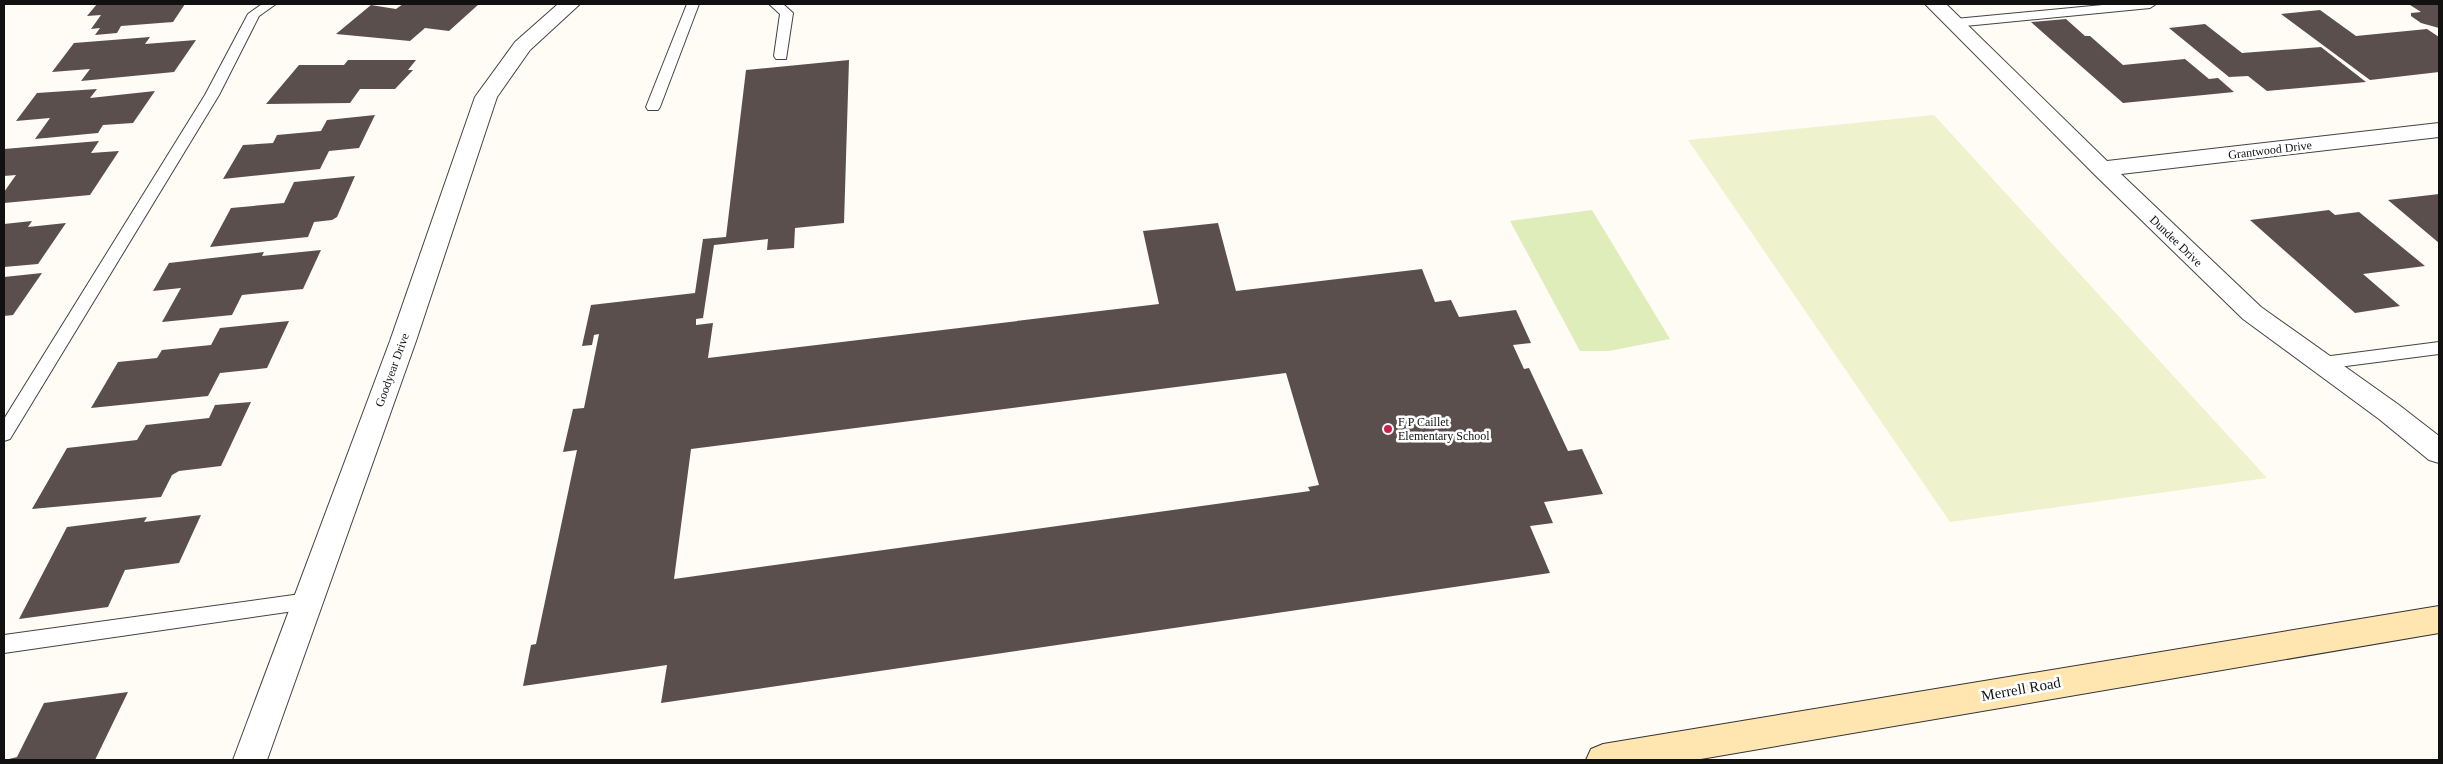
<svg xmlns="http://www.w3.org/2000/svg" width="2443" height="764" viewBox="0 0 2443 764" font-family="Georgia,serif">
<rect width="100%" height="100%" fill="#fffbf5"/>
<path fill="#dfedbb" d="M1592 210 1670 339 1609 351H1580L1510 221Z"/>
<path fill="#eef3cd" d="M1934 115 2267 478 1950 522 1688 140Z"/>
<g fill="#5a4f4c" fill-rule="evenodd">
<path d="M97 4H185L173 22 121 26 117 33 95 35 100 28 91 29 101 15 87 16Z"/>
<path d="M403 4H479L449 31 425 28 410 41 336 34 371 5 396 9Z"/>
<path d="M2439 4V28L2421 23 2411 16V13L2421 12 2410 5Z"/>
<path d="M2320 10 2356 36 2427 29 2439 37V72L2370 80 2281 14Z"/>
<path d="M2066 19 2085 36H2090L2123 65 2185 59 2209 79 2218 78 2234 92 2123 103 2031 22Z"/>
<path d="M2205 24 2242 53 2321 47 2366 82 2267 91 2248 76 2229 77 2169 28Z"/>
<path d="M150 37 145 44 196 40 174 72 81 81 90 69 52 72 74 43Z"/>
<path d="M348 60H416L408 70H413L395 89H360L350 103 266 104 299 65H344Z"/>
<path d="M849 60 844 223 795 228 794 248 767 250 768 239 714 245 703 318 696 319V325L713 323 708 358 1159 304 1143 231 1218 223 1236 291 1422 269 1435 302 1451 300 1459 317 1516 310 1531 343 1513 345 1524 369 1529 368 1568 451 1582 449 1603 494 1544 502 1553 523 1530 526 1550 573 661 703 667 665 523 686 531 645 536 644 577 450 563 452 573 409 584 408 599 334 594 335 592 345 582 346 591 305 695 293 703 239 726 237 746 70ZM1286 373 1319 485 1308 487 1310 491 674 579 691 449Z"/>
<path d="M97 89 90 98 155 91 133 123 103 125 98 133 35 139 50 118 16 121 37 93Z"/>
<path d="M375 115 359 148 329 151 320 169 223 179 243 145 273 143 277 135 321 131 327 120Z"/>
<path d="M99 141 91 153 119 151 90 195 4 203V192L16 175 4 176V149Z"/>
<path d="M355 176 337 217 332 220 314 222 308 237 210 247 231 208 284 203 294 182Z"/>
<path d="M2439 194V243L2388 200Z"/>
<path d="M2329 210 2335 215 2359 212 2425 266 2363 274 2400 306 2355 313 2250 220Z"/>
<path d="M32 221 28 227 66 223 38 264 4 267V224Z"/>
<path d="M321 250 303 289 242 295 232 315 162 322 181 288 153 291 169 263 264 252 262 256Z"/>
<path d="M42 273 13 315 4 316V277Z"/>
<path d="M289 321 267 368 220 373 208 396 91 408 118 362 157 358 162 350 211 345 220 328Z"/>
<path d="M251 402 221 466 179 471 172 475 161 497 32 509 67 448 137 440 146 425 209 418 215 405Z"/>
<path d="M201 515 179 563 125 570 108 607 19 619 67 527 147 517 144 522Z"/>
<path d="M128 692 95 760H5L17 757 44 703Z"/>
</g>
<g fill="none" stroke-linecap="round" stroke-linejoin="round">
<g stroke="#444" stroke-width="2">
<g id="lane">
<path d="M262 4H276L259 16 219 95 10 439 4 441V419L205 95 248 14Z"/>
<path d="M687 4H699L660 107 658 110H648L646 107Z"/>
<path d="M769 4H783L793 13 786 59H776L774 56 780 14Z"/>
<path d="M2113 4H2156L2150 8 1955 27 1948 23 1955 19Z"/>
<path d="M2439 342V354L2323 369 2317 367 2314 363 2317 359 2323 357Z"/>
<path d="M308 593 315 595 318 601 315 607 308 609 4 653V635Z"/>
</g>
</g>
<g stroke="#444" stroke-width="2">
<g id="street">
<path d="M558 4H580L530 50 497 97 416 341 267 760H233L390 341 475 97 515 42Z"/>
<path d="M1925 4H1946L2107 161 2439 123V137L2121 174 2261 307 2399 405 2439 436V463L2429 460 2379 419 2243 319 2094 174Z"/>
</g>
</g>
<g stroke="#333" stroke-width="2">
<path id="secondary" d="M2439 606V633L1695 760H1586L1591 749 1603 744Z"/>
</g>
<use href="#lane" fill="#fff" fill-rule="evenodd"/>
<use href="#street" fill="#fff" fill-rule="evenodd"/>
<use href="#secondary" fill="#ffe6b0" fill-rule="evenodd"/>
</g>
<circle fill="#ca204b" stroke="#fff" stroke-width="2" cx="1388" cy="429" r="5"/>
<g text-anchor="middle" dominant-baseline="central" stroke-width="5" stroke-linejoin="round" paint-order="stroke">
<g font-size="12" fill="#111" stroke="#fff">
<text transform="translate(2270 150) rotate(-7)">Grantwood Drive</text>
<text transform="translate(2176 241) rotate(44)">Dundee Drive</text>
<text transform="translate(392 370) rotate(-70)">Goodyear Drive</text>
</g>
<g font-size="12" fill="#111" stroke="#fff" text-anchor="start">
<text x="1398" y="422">F P Caillet<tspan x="1398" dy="14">Elementary School</tspan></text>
</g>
<g font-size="15" fill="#111" stroke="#fff">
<text transform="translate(2021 689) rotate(-10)">Merrell Road</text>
</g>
</g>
<rect width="2443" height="764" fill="none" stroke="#111111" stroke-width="10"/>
</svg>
